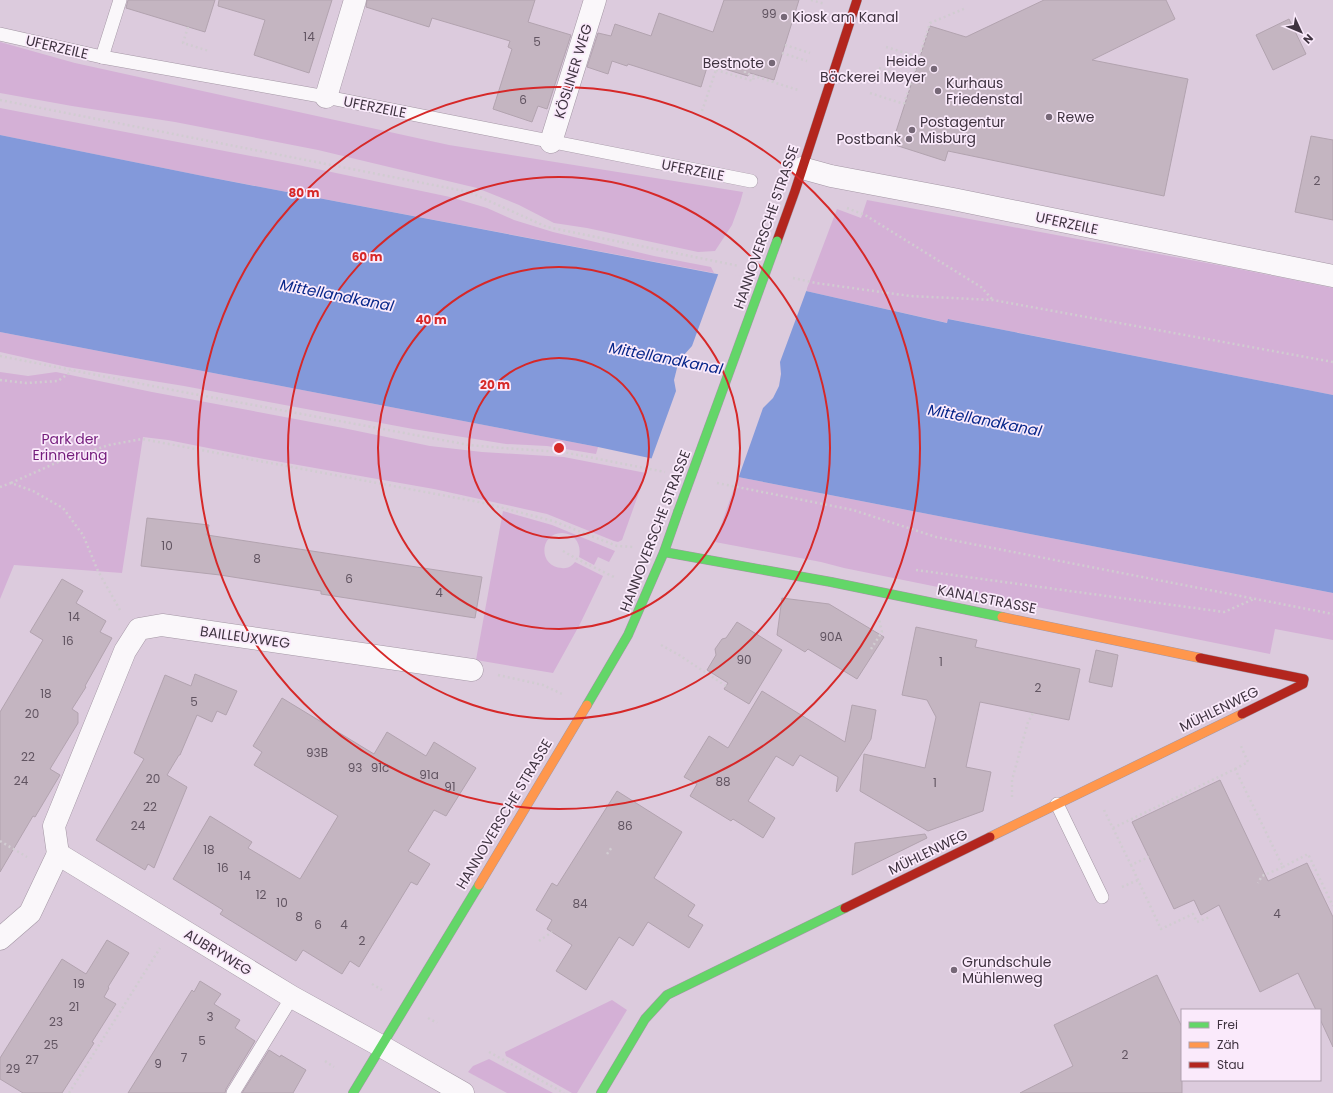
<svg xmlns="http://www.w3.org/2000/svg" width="1333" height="1093" viewBox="0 0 1333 1093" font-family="Poppins,sans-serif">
<rect width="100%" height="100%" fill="#dccbdd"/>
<g fill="#d4b0d6">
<path d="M0 42 75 63 449 145 743 192 740 203 732 225 715 251 698 252 587 228 554 223 519 205 477 188 318 150 175 122 72 106 0 93Z"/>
<path d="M0 108 298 165 450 197 487 208 514 220 553 232 654 256 711 267 714 273 208 177 0 135Z"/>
<path d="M867 200 1234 268 1333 288V395L949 319 948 323 806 291 837 209 861 218Z"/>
<path d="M0 332 598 447 596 454 547 446 506 444 413 429 184 386 67 367 0 352Z"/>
<path d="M0 372 28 376 56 372 152 392 343 428 430 446 482 452 564 457 646 473 622 540 618 542 614 541 547 514 434 489 264 459 168 440 143 437 122 573 14 565 0 599Z"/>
<path d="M738 477 1333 593V640L1275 629 1270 654 844 568 821 562 715 542Z"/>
<path d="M503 511 552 525 615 551 609 562 598 557 594 565 579 557C582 545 575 533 562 533 539 533 538 567 562 568 567 569 572 566 575 562L603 576 580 624 553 673 476 660Z"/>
<path d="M612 1000 627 1010 577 1093H572L506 1056 505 1052Z"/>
<path d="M489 1059 553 1093H507L468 1072 473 1066Z"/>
</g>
<path fill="#8399da" d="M0 135 208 177 806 291 947 323 948 319 1333 395V593L738 477 598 447 0 332Z"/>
<path fill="#dccbdd" d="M719 272 807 289 780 362 781 374 779 386 773 398 763 408 738 479 651 460 676 391 674 380 677 368 683 356 692 346Z"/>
<g fill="#c4b5c1" stroke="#b2a3af">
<path d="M128 0H215L205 32 126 8Z"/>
<path d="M219 0H332L309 73 254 55 265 20 218 6Z"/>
<path d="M367 0H535L528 22 571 35 547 109 538 106 532 122 493 109 512 49 508 47 510 41 432 18 429 27 366 7Z"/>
<path d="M724 0H799L774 80 750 73 748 76 708 64 701 87 628 64 627 66 612 61 608 74 587 67 598 33 611 36 615 24 651 36 659 13 713 32Z"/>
<path d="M1044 0H1166L1175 19 1092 60 1188 79 1164 196 948 151 945 161 892 144 930 26 966 37Z"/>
<path d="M1289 19 1306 54 1273 70 1256 35Z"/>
<path d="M1311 136 1333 140V220L1295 212Z"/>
<path d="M147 518 209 525 207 535 482 577 475 618 321 594V591L220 575 141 566Z"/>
<path d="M62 579 83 591 76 603 106 621 100 632 112 638 85 686 86 687 72 709 78 713V723L50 769 60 775 35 817 33 816 0 872V712L43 640 30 632Z"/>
<path d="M782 598 829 604 884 637 857 679 808 649 805 652 777 635Z"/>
<path d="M737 622 782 650 749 704 724 689 728 683 707 670 716 655 715 649 722 639 726 638Z"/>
<path d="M916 627 977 640 975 647 1080 669 1069 720 980 702 966 767 991 772 983 811 928 831 860 791 864 754 925 768 936 717 927 700 902 695Z"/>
<path d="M1096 650 1118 655 1112 687 1089 682Z"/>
<path d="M195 674 237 691 226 715 217 711 212 722 197 715 180 755H179L167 775 187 787 154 868 148 864 145 870 96 840 144 759 134 753 165 675 191 686Z"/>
<path d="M762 691 845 742 852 705 876 710 871 739 837 792 836 791 838 777 800 755 793 766 776 756 748 801 775 818 763 838 733 819 731 821 690 796 697 784 684 777 709 736 728 748Z"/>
<path d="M282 698 374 754 387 732 426 756 434 742 476 768 446 816 434 810 408 851 430 864 417 885 411 882 359 967 350 961 342 974 303 950 296 961 220 914 223 910 173 879 210 816 252 842 248 848 300 879 338 816 254 765 262 752 253 746Z"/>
<path d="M1220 780 1268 881 1307 863 1333 917V1047L1320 1019V1010H1316L1298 973 1260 992 1219 905 1201 915 1194 900 1174 909 1132 822Z"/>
<path d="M617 791 682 832 654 878 695 905 688 916 703 925 689 948 648 922 633 946 619 937 586 990 556 971 572 945 547 929 552 920 536 910 552 883 557 886Z"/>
<path d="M925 834 927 838 852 875 855 843Z"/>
<path d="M107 940 129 953 108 987 109 988 104 997 116 1004 92 1042 94 1043 62 1093H23L0 1079V1058L62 959 86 974Z"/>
<path d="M1157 975 1182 1027V1093H1020L1073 1066 1054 1025Z"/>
<path d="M200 981 221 994 214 1004 240 1020 235 1028 255 1041 226 1089 225 1093H128L192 990 194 992Z"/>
<path d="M269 1050 280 1057 281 1055 306 1070 293 1093H242Z"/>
</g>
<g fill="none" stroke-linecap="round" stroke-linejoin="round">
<g stroke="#a497a5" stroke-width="14">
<g id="lane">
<path d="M0 34 102 57 326 97 751 181"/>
<path d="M102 57 120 0"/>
<path d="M1057 804 1102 897"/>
<path d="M233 1093 292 997"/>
</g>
</g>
<g stroke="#a497a5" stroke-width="23">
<g id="street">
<path d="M326 97 355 0"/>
<path d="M551 142 595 0"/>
<path d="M802 168 831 176 953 199 1333 276"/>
<path d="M58 854 54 826 125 651 139 629 162 625 472 670"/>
<path d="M58 854 292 997 381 1046 463 1093"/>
<path d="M0 939 30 913 58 854"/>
</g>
</g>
<g stroke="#a497a5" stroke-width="10">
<g id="fast">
<path d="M664 552 831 582 1002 617"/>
<path d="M587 705 628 635 664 552 678 512"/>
<path d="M353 1093 479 885"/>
<path d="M601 1093 645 1019 667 995 845 908"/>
</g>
</g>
<g stroke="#a497a5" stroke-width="10">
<g id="slow">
<path d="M1002 617 1200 658"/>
<path d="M990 837 1242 714"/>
<path d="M479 885 587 705"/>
</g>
</g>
<g stroke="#a497a5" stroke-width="10">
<g id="jam">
<path d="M777 241 795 191 857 0"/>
<path d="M1200 658 1304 679 1303 684 1242 714"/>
<path d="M845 908 990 837"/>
</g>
</g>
<g stroke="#d1ccd1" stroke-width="2.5" stroke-dasharray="2 3" stroke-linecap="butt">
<path d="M811 0 825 4"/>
<path d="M188 27 183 43 209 51"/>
<path d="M785 45 810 53"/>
<path d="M886 47 919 57 930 23 966 8"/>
<path d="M782 53 807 61"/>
<path d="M879 68 912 79"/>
<path d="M716 70 753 81 754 76"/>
<path d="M745 71V73L798 90"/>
<path d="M870 93 904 104"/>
<path d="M0 100 469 192 547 227 739 266"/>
<path d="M904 104 919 57"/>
<path d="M702 111 719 61"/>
<path d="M847 208 865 215 981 287 993 300"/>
<path d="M793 278 816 283 910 296 993 300 1333 362"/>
<path d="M0 356 183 392 469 445 502 448 563 452 665 472"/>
<path d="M0 380 26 383 58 381 72 371"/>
<path d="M11 483 65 459 109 445 142 439 484 503 553 521 617 546 634 547"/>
<path d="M717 483 853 510 936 537 1333 614"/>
<path d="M0 487 11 483 33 491 63 508 83 535 98 571 120 610"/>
<path d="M563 551 577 559 614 577"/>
<path d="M916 570 1224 612 1254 599"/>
<path d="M661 645 679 655 726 686"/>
<path d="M871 649 882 632 879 619"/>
<path d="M498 675 543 685 562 694"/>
<path d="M1235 769 1248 762 1240 744"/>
<path d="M1012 797V780L1028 722 1033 713"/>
<path d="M1104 810 1131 865 1149 857"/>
<path d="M1113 828 1235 769 1283 867 1262 876 1258 883"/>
<path d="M0 841 27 857"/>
<path d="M607 854 612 847"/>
<path d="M1131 865 1161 929 1193 914 1197 922 1210 917"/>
<path d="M1283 867 1308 854 1333 906"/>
<path d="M1122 887 1138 880"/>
<path d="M539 941 552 932"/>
<path d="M372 984 382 990"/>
<path d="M428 1018 437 1023"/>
<path d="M489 1052 564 1093"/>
<path d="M325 1061 334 1067"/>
<path d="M69 1093 160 948"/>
</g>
<use href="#lane" stroke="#faf7fa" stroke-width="13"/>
<use href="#street" stroke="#faf7fa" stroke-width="22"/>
<use href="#fast" stroke="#63d668" stroke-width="9"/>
<use href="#slow" stroke="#ff974d" stroke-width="9"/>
<use href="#jam" stroke="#b3261e" stroke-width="9"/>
<g stroke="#a497a5" stroke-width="10" stroke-linecap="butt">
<path id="fast-bridge" d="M678 512 777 241"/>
</g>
<use href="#fast-bridge" stroke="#63d668" stroke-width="9"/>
</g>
<g fill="none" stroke="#d62828" stroke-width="2">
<circle cx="559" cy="448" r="90"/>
<circle cx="559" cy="448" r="181"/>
<circle cx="559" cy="448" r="271"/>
<circle cx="559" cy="448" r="361"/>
</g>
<g fill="#766877" stroke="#faeafb" stroke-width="1.5">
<circle cx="784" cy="17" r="4"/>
<circle cx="772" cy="63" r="4"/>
<circle cx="934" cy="69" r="4"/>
<circle cx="938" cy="91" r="4"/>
<circle cx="1049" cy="117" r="4"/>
<circle cx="912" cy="130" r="4"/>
<circle cx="909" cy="139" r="4"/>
<circle cx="954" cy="970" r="4"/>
</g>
<g text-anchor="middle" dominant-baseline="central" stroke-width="3.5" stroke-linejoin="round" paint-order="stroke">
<g font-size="12" fill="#615461">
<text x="769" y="13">99</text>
<text x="309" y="36">14</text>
<text x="537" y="41">5</text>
<text x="523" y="99">6</text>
<text x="1317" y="180">2</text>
<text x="167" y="545">10</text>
<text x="257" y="558">8</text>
<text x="349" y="578">6</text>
<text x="439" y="592">4</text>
<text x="74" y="616">14</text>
<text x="831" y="636">90A</text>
<text x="68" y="640">16</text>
<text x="744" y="659">90</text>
<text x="941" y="661">1</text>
<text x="1038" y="687">2</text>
<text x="46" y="693">18</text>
<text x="194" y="701">5</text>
<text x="32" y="713">20</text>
<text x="317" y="752">93B</text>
<text x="28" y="756">22</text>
<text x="355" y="767">93</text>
<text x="380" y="767">91c</text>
<text x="429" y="774">91a</text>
<text x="153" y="778">20</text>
<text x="21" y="780">24</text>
<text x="723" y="781">88</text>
<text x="935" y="782">1</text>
<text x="450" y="786">91</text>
<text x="150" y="806">22</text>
<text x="138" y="825">24</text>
<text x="625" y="825">86</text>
<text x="209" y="849">18</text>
<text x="223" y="867">16</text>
<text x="245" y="875">14</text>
<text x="261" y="894">12</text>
<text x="282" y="902">10</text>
<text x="580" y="903">84</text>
<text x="1277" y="913">4</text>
<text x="299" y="916">8</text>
<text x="318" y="924">6</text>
<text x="344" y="924">4</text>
<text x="362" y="940">2</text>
<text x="79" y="983">19</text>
<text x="74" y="1006">21</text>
<text x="210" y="1016">3</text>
<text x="56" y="1021">23</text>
<text x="202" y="1040">5</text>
<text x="51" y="1044">25</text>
<text x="1125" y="1054">2</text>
<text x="184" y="1057">7</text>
<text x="32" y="1059">27</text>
<text x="158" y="1063">9</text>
<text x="13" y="1068">29</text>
</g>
<g font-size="14" fill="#3f3340" stroke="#faeafb" text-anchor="start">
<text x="792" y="17">Kiosk am Kanal</text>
<text x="926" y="61" text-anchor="end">Heide<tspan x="926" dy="16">Bäckerei Meyer</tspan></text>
<text x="764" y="63" text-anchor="end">Bestnote</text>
<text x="946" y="83">Kurhaus<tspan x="946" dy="16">Friedenstal</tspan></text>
<text x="1057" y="117">Rewe</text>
<text x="920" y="122">Postagentur<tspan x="920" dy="16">Misburg</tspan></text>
<text x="901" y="139" text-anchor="end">Postbank</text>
<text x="962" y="962">Grundschule<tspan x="962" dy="16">Mühlenweg</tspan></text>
</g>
<g font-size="14" fill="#3f3340" stroke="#faeafb">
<text transform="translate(57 47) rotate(13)">UFERZEILE</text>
<text transform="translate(573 71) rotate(-73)">KÖSLINER WEG</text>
<text transform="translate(375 107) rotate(11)">UFERZEILE</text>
<text transform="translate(693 170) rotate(11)">UFERZEILE</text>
<text transform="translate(1067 223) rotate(12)">UFERZEILE</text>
<text transform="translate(766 227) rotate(-71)">HANNOVERSCHE STRASSE</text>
<text transform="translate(655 531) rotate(-69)">HANNOVERSCHE STRASSE</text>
<text transform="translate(987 599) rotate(11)">KANALSTRASSE</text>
<text transform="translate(245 637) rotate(8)">BAILLEUXWEG</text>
<text transform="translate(1219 709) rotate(-26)">MÜHLENWEG</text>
<text transform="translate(504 814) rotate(-59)">HANNOVERSCHE STRASSE</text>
<text transform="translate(928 852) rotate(-26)">MÜHLENWEG</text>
<text transform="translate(218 952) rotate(31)">AUBRYWEG</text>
</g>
<g font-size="14" fill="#741c7c" stroke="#faeafb">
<text x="70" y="439">Park der<tspan x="70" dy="16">Erinnerung</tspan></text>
</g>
<g font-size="15" font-style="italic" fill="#08278a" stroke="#faeafb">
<text transform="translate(337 295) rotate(11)">Mittellandkanal</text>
<text transform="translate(666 358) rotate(11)">Mittellandkanal</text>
<text transform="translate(985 420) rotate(11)">Mittellandkanal</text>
</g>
</g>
<circle cx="559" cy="448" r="6" fill="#d62828" stroke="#faeafb" stroke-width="2"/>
<g font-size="12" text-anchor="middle" font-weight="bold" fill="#d62828" stroke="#faeafb" stroke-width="3.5" stroke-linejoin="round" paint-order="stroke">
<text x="304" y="197">80 m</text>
<text x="367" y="261">60 m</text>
<text x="431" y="324">40 m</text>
<text x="495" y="389">20 m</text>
</g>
<rect x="1181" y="1009" width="140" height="72" fill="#faeafb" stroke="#afa1b0"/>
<rect x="1189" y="1022" width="20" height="6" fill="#63d668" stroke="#afa1b0"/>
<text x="1217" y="1029" font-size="12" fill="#3f3340">Frei</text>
<rect x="1189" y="1042" width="20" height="6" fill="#ff974d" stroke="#afa1b0"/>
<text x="1217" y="1049" font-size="12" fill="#3f3340">Zäh</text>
<rect x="1189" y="1062" width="20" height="6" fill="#b3261e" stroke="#afa1b0"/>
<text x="1217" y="1069" font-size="12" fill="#3f3340">Stau</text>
<g transform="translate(1301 32) rotate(134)" stroke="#faeafb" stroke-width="3" paint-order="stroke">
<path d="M0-3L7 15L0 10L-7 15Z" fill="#3f3340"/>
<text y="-6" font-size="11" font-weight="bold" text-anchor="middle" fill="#3f3340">N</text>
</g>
</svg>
